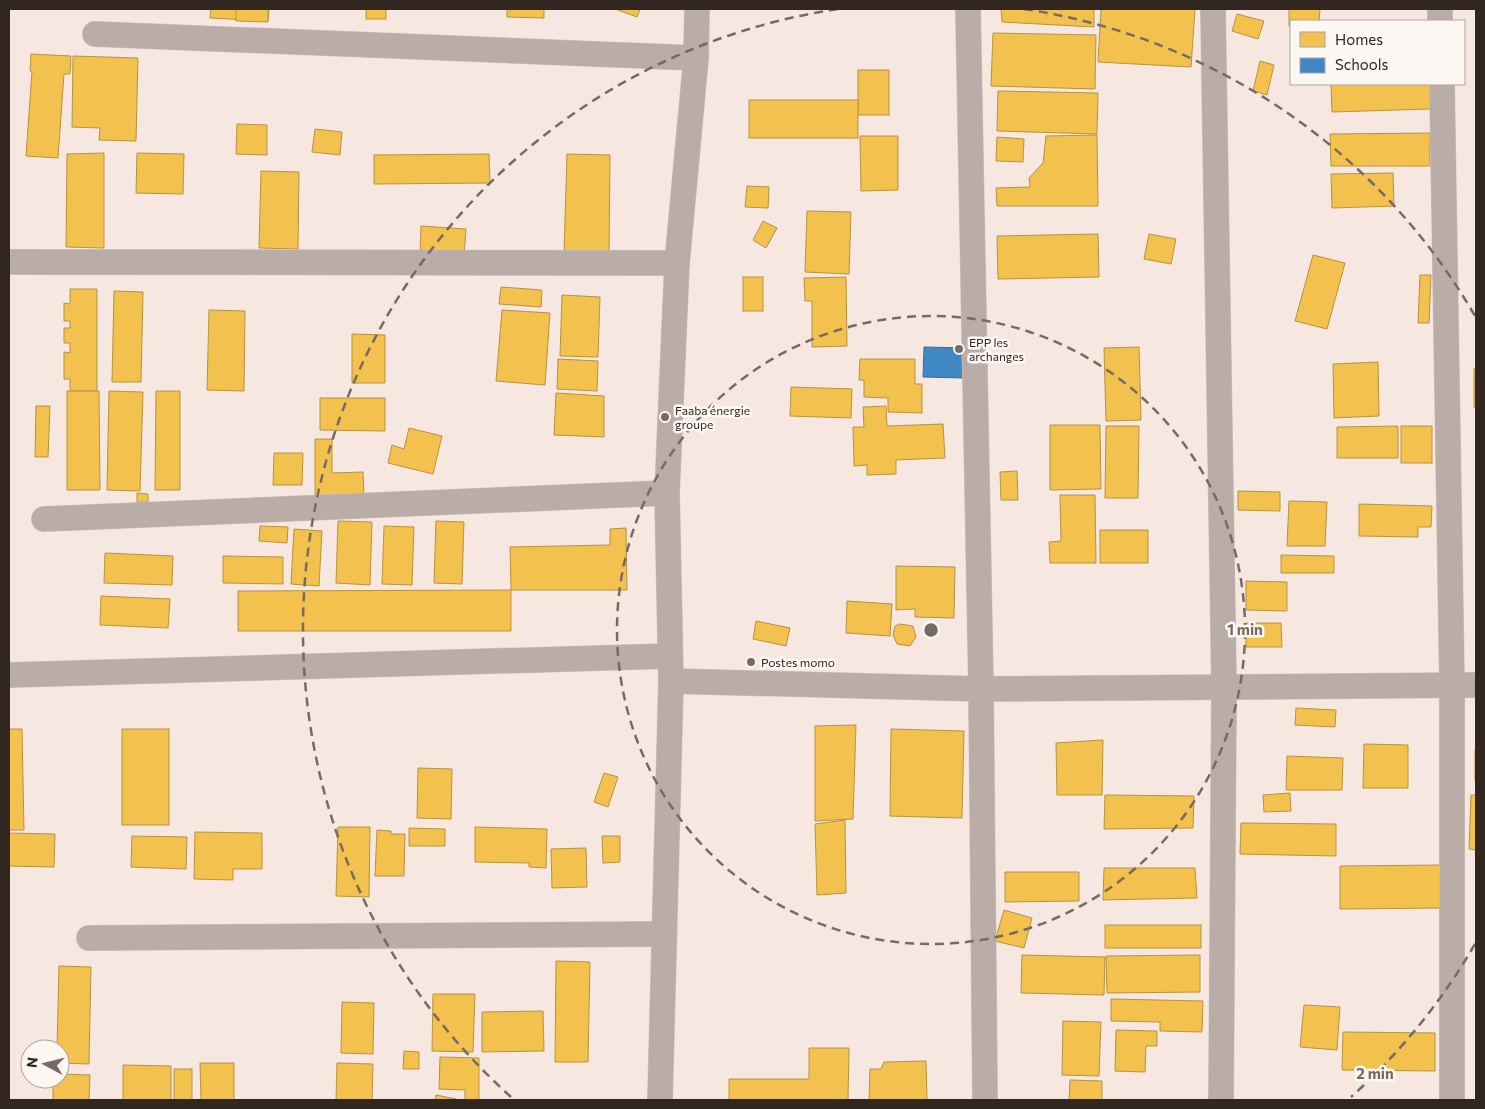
<svg xmlns="http://www.w3.org/2000/svg" width="1485" height="1109" viewBox="0 0 1485 1109" font-family="Commissioner,sans-serif">
<rect width="100%" height="100%" fill="#f6e8e0"/>
<g fill="#f2c14e" stroke="#b89240">
<path d="M211 9H269L268 21 210 18Z"/>
<path d="M236 9H268V22L236 21Z"/>
<rect x="366" y="9" width="20" height="10"/>
<path d="M507 9H544V18L507 17Z"/>
<path d="M615 9H640L637 17Z"/>
<path d="M1001 9H1094V27L1002 22Z"/>
<path d="M1101 9H1195L1191 67 1098 62Z"/>
<path d="M1289 9H1320L1319 21H1291V26H1289Z"/>
<path d="M1237 14 1264 21 1258 39 1232 31Z"/>
<path d="M993 33 1096 35 1095 89 991 86Z"/>
<path d="M31 54 71 56 70 74H64L58 158 26 156 32 71H30Z"/>
<path d="M73 56 138 58 136 141 99 140 100 128 72 127Z"/>
<path d="M1260 61 1274 65 1267 95 1253 91Z"/>
<rect x="858" y="70" width="31" height="45"/>
<path d="M1331 84H1430V109L1332 112Z"/>
<path d="M998 91 1098 93 1097 134 997 131Z"/>
<rect x="749" y="100" width="109" height="38"/>
<path d="M237 124 267 125V155L236 154Z"/>
<path d="M315 129 342 132 340 155 312 152Z"/>
<path d="M1430 133V166H1331L1330 134Z"/>
<path d="M1097 135 1098 206H997L996 188 1030 187 1029 178 1043 163 1046 136Z"/>
<path d="M860 136H898V190L861 191Z"/>
<path d="M997 137 1024 139 1023 162 996 161Z"/>
<path d="M104 153V248L66 247 67 154Z"/>
<path d="M137 153 184 154 183 194 136 193Z"/>
<path d="M489 154 490 183 374 184V155Z"/>
<path d="M567 154 610 155 609 253H564Z"/>
<path d="M261 171 299 172 298 249 259 248Z"/>
<path d="M1393 173 1394 206 1332 208 1331 174Z"/>
<path d="M747 186 769 187 768 208 745 207Z"/>
<path d="M807 211 851 212 849 274 805 272Z"/>
<path d="M763 221 777 228 766 248 753 240Z"/>
<path d="M421 226 466 229 464 256 420 254Z"/>
<path d="M1098 234 1099 277 998 279 997 236Z"/>
<path d="M1149 234 1176 239 1171 264 1144 259Z"/>
<path d="M1313 255 1345 263 1327 329 1295 321Z"/>
<path d="M1420 275H1431L1429 323H1418Z"/>
<rect x="743" y="277" width="20" height="34"/>
<path d="M846 277 847 346 812 347V301H805L804 278Z"/>
<path d="M501 287 542 290 541 307 499 304Z"/>
<path d="M70 289H97V391H70V379H64V352L70 353V343H64V328H70V321H64V303L70 304Z"/>
<path d="M114 291 143 292 141 382H112Z"/>
<path d="M562 295 600 297 598 357 560 356Z"/>
<path d="M209 310 245 311 244 391 207 390Z"/>
<path d="M502 310 550 313 545 385 496 381Z"/>
<path d="M352 334 385 335V383H352Z"/>
<path d="M1139 347 1141 420 1106 421 1104 348Z"/>
<path d="M558 359 598 361 597 391 557 389Z"/>
<path d="M860 359H915V384H922V413L888 412V398L864 397V380H859Z"/>
<path d="M1378 362 1379 416 1334 418 1333 364Z"/>
<rect x="1474" y="369" width="2" height="38"/>
<path d="M791 387 852 389 851 418 790 416Z"/>
<path d="M67 391H99L100 490H67Z"/>
<path d="M109 391 143 392 140 491 107 490Z"/>
<path d="M156 391H180V490H155Z"/>
<path d="M556 393 604 396V437L554 435Z"/>
<path d="M320 398H385V431L320 430Z"/>
<path d="M36 406H50L48 457H35Z"/>
<path d="M886 406 887 426 943 424 945 458 896 460V474L867 475V465L854 466 853 427H864L863 407Z"/>
<path d="M1050 425H1100L1101 489 1050 490Z"/>
<path d="M1106 426H1139L1138 498H1105Z"/>
<path d="M1398 426V458H1337V427Z"/>
<rect x="1401" y="426" width="31" height="37"/>
<path d="M409 428 442 436 433 474 388 463 392 445 404 449Z"/>
<path d="M315 439H332V473L363 472 364 497 315 498Z"/>
<path d="M274 453H303L302 485H273Z"/>
<path d="M1017 471 1018 500H1001L1000 472Z"/>
<path d="M1238 491 1280 492V511L1238 510Z"/>
<path d="M137 493 148 494V502H137Z"/>
<path d="M1060 495H1095L1096 563H1050L1049 542 1061 541Z"/>
<path d="M1289 501 1327 502 1325 546H1287Z"/>
<path d="M1359 504 1432 506 1431 527H1418V537L1359 536Z"/>
<path d="M338 521 372 522 370 585 336 583Z"/>
<path d="M436 521 464 522 462 584 434 583Z"/>
<path d="M260 526 288 527 287 543 259 541Z"/>
<path d="M384 526 414 527 412 585 382 584Z"/>
<path d="M626 528 627 590H511L510 547 610 545V529Z"/>
<path d="M294 529 322 531 319 586 291 584Z"/>
<rect x="1100" y="530" width="48" height="33"/>
<path d="M105 553 173 556 172 585 104 583Z"/>
<path d="M1281 555 1334 556V573H1281Z"/>
<path d="M223 556 283 557V584L223 583Z"/>
<path d="M896 566 955 567 954 618 915 617V609L896 610Z"/>
<path d="M1246 581 1287 582V611L1246 610Z"/>
<path d="M511 590V631H238V591Z"/>
<path d="M101 596 170 599 168 628 100 625Z"/>
<path d="M847 601 892 604 890 636 846 633Z"/>
<path d="M756 621 790 628 786 646 753 639Z"/>
<path d="M1246 623H1281L1282 647H1246Z"/>
<path d="M900 624 913 626 916 637 910 646 897 644 893 635 895 626Z"/>
<path d="M1296 708 1336 710 1335 727 1295 725Z"/>
<path d="M856 725 853 819 815 821V726Z"/>
<path d="M9 729H22L24 830H9Z"/>
<rect x="122" y="729" width="47" height="96"/>
<path d="M891 729 964 731 962 818 890 816Z"/>
<path d="M1103 740 1102 795H1057L1056 743Z"/>
<path d="M1364 744 1408 745V788H1363Z"/>
<rect x="1475" y="751" width="1" height="29"/>
<path d="M1287 756 1343 758 1342 790H1286Z"/>
<path d="M418 768 452 769 451 819 417 818Z"/>
<path d="M604 773 618 777 608 807 594 802Z"/>
<path d="M1290 793 1291 811 1264 812 1263 795Z"/>
<path d="M1105 795 1194 796 1193 828 1104 829Z"/>
<path d="M1471 795H1476V850L1469 849Z"/>
<path d="M845 820 846 893 817 895 815 824Z"/>
<path d="M1241 823 1336 824V856L1240 854Z"/>
<path d="M338 827H370L369 897 336 896Z"/>
<path d="M475 827 547 829 546 868 529 867V863L475 862Z"/>
<path d="M409 828 445 829V846H409Z"/>
<path d="M377 830 391 831V834H405L404 876H375Z"/>
<path d="M195 832 262 833V869H233V880L194 879Z"/>
<path d="M9 833 55 834 54 867 9 866Z"/>
<path d="M132 836 187 837 186 869 131 867Z"/>
<path d="M602 836H620V862L603 863Z"/>
<path d="M586 848 587 887 552 888 551 849Z"/>
<path d="M1442 865V908L1340 909V866Z"/>
<path d="M1104 868H1195L1197 898 1103 900Z"/>
<path d="M1005 872H1079V901L1005 902Z"/>
<path d="M1004 910 1032 918 1024 948 995 941Z"/>
<rect x="1105" y="925" width="96" height="23"/>
<path d="M1022 955 1105 957 1104 995 1021 993Z"/>
<path d="M1200 955V992L1107 993 1106 956Z"/>
<path d="M556 961 590 962 588 1062H555Z"/>
<path d="M59 966 91 967 89 1064 60 1063V1049H57Z"/>
<path d="M433 994H475L473 1052 432 1051Z"/>
<path d="M1111 999 1203 1001 1202 1032 1160 1031V1022L1111 1021Z"/>
<path d="M342 1002 374 1003 373 1054 341 1053Z"/>
<path d="M1304 1005 1340 1007 1337 1050 1300 1047Z"/>
<path d="M543 1011 544 1051 482 1052V1012Z"/>
<path d="M1063 1021 1101 1022 1099 1076 1062 1075Z"/>
<path d="M1116 1030 1157 1031V1046H1146L1145 1072 1115 1071Z"/>
<path d="M1343 1032 1435 1033V1071L1342 1070Z"/>
<path d="M809 1048H849L848 1100H729V1079H809Z"/>
<path d="M404 1051 419 1052V1069H403Z"/>
<path d="M440 1057 479 1058V1100H465V1090L439 1089Z"/>
<path d="M926 1061 927 1100H869L870 1069H881L884 1062Z"/>
<path d="M200 1063H234V1100H201Z"/>
<path d="M337 1063 373 1064 372 1100H336Z"/>
<path d="M123 1065 171 1066V1100H123Z"/>
<rect x="174" y="1069" width="18" height="31"/>
<path d="M60 1074 90 1075 89 1100H53V1079H60Z"/>
<path d="M1070 1080 1102 1081V1100H1069Z"/>
<path d="M436 1095 456 1099 455 1100H435Z"/>
</g>
<path fill="#3f88c5" stroke="#3b6b94" d="M924 347 964 348 963 378 923 377Z"/>
<g fill="none" stroke-linecap="round" stroke-linejoin="round">
<g stroke="#d1c6bf" stroke-width="26">
<g id="minor">
<path d="M968 9 981 689 985 1100"/>
<path d="M1213 9 1224 687 1221 1100"/>
<path d="M1440 9V21"/>
<path d="M95 34 696 58"/>
<path d="M1442 84 1452 685V1100"/>
<path d="M9 262 677 263"/>
<path d="M44 519 667 493"/>
<path d="M9 675 670 656"/>
<path d="M671 681 981 689 1476 685"/>
<path d="M89 938 664 934"/>
<path d="M660 1100 671 681 667 493 677 263 696 58 697 9"/>
</g>
</g>
<use href="#minor" stroke="#baada8" stroke-width="25"/>
</g>
<g fill="none" stroke="#776a63" stroke-width="2.5" stroke-dasharray="9 6">
<circle cx="931" cy="630" r="314"/>
<path d="M1475 944A628 628 0 0 1 1351 1097M511 1097A628 628 0 0 1 838 9M1024 9A628 628 0 0 1 1475 316"/>
</g>
<g fill="#776a63" stroke="#fdf7f3" stroke-width="2">
<circle cx="959" cy="349" r="5"/>
<circle cx="665" cy="417" r="5"/>
<circle cx="751" cy="662" r="5"/>
</g>
<g text-anchor="middle" dominant-baseline="central" stroke-width="5" stroke-linejoin="round" paint-order="stroke">
<g font-size="12" fill="#322620" stroke="#fdf7f3" text-anchor="start">
<text x="969" y="342">EPP les<tspan x="969" dy="14">archanges</tspan></text>
<text x="675" y="410">Faaba énergie<tspan x="675" dy="14">groupe</tspan></text>
<text x="761" y="662">Postes momo</text>
</g>
</g>
<circle cx="931" cy="630" r="8" fill="#776a63" stroke="#fdf7f3" stroke-width="2.5"/>
<g font-size="15" text-anchor="middle" font-weight="bold" fill="#776a63" stroke="#fdf7f3" stroke-width="5" stroke-linejoin="round" paint-order="stroke">
<text x="1245" y="635">1 min</text>
<text x="1375" y="1079">2 min</text>
</g>
<rect width="1485" height="1109" fill="none" stroke="#322620" stroke-width="20"/>
<rect x="1290" y="20" width="175" height="65" fill="#fdf7f3" stroke="#aca39f"/>
<rect x="1300" y="32" width="25" height="15" fill="#f2c14e" stroke="#aca39f"/>
<text x="1335" y="45" font-size="15" fill="#322620">Homes</text>
<rect x="1300" y="58" width="25" height="15" fill="#3f88c5" stroke="#aca39f"/>
<text x="1335" y="70" font-size="15" fill="#322620">Schools</text>
<g transform="translate(45 1064) rotate(277)"><circle r="24" fill="#fdf7f3" stroke="#aca39f"/>
<path d="M0-4L9 19L0 12L-9 19Z" fill="#776a63"/>
<text y="-8" font-size="14" font-weight="bold" text-anchor="middle" fill="#322620">N</text>
</g>
</svg>
